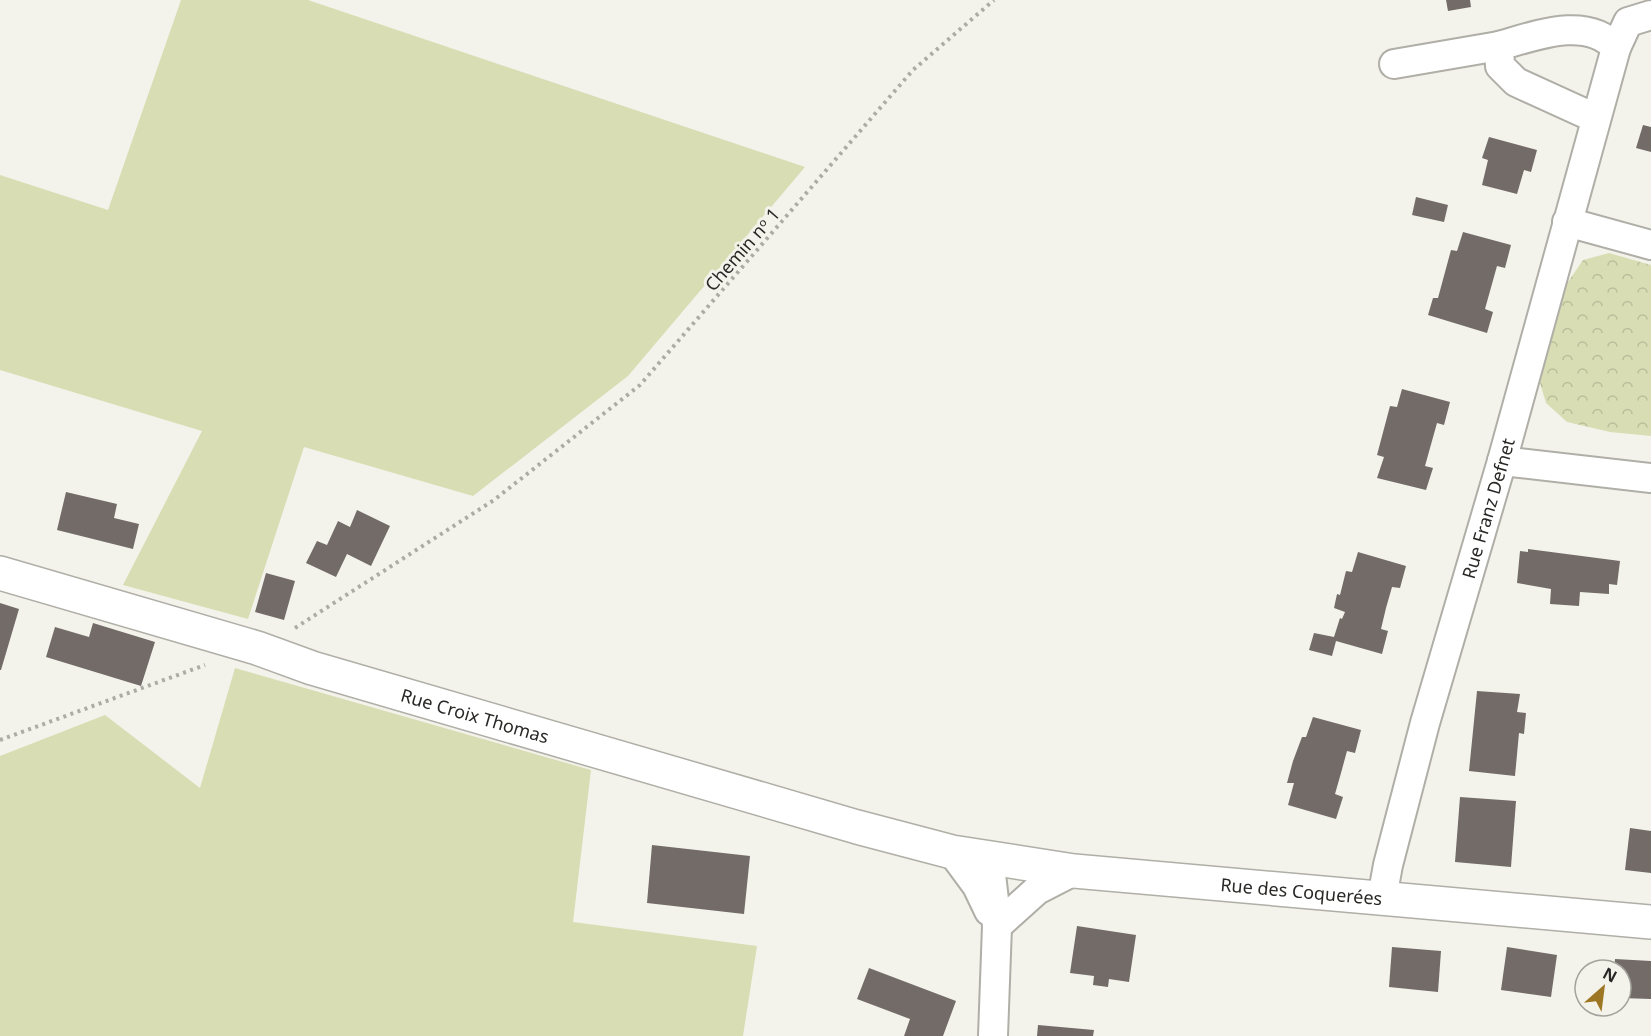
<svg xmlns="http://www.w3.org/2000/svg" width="1651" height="1036" viewBox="0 0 1651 1036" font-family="'Noto Sans',sans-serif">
<defs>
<pattern id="park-crowns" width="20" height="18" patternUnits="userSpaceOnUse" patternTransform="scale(1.5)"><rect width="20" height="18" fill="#d9ddb3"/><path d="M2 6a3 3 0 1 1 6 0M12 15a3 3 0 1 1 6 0" fill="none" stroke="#babe9a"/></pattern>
</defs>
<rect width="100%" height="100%" fill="#f4f3eb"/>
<g fill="#d9ddb3">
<path d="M181 0H308L805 167 628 376 473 496 304 447 248 619 123 585 202 431 0 370V175L108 210Z"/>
<path d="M235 668 591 770 573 922 757 946 743 1036H0V756L105 715 200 788Z"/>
</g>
<path fill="url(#park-crowns)" d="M1609 253 1651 265V436L1610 432 1567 422 1546 403 1540 383 1555 301 1583 260Z"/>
<g fill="#726b68">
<path d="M1446 0H1470L1471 7 1448 11Z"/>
<path d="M1643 125 1651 127V152L1636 148Z"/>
<path d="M1489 137 1537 150 1531 172 1524 170 1517 194 1482 185 1488 160 1482 158Z"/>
<path d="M1416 197 1448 205 1444 222 1412 215Z"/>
<path d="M1463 232 1511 245 1505 268 1497 266 1485 309 1493 312 1487 333 1428 315 1433 298H1438L1451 250 1457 251Z"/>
<path d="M1402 389 1450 402 1444 425 1437 423 1425 466 1433 468 1426 490 1377 478 1384 457 1377 455 1390 406 1397 407Z"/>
<path d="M66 492 117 504 114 518 139 524 133 549 57 530Z"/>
<path d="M357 510 390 526 371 566 347 554 336 577 306 563 317 541 327 545 338 521 350 527Z"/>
<path d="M1528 549 1620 561 1617 585 1609 584V594L1580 592 1579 606 1550 604 1551 589 1517 583 1520 551 1528 552Z"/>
<path d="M1358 552 1406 566 1400 588 1392 587 1386 608 1381 629 1388 631 1382 654 1336 641 1332 656 1309 650 1314 633 1334 637 1340 618 1342 619 1345 612 1334 608 1337 594 1340 595 1346 571 1352 572Z"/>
<path d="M266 573 295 581 284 620 255 612Z"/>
<path d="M0 603 19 609 1 670H0Z"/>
<path d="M93 623 155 642 141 686 46 657 55 627 89 637Z"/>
<path d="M1477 691 1520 694 1517 712 1526 713 1524 734 1519 733 1515 776 1469 771Z"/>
<path d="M1313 717 1361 730 1355 753 1347 751 1341 773 1335 794 1343 797 1336 819 1288 805 1294 783H1287L1293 761 1302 737H1306Z"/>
<path d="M1460 797 1516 801 1511 867 1455 862Z"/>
<path d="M1630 828 1651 831V873L1625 870Z"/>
<path d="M652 845 750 856 744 914 647 903Z"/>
<path d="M1077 926 1136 935 1129 982 1109 979 1108 987 1093 985 1094 976 1070 973Z"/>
<path d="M1392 947 1441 951 1438 992 1389 987Z"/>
<path d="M1507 947 1557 955 1551 997 1501 990Z"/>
<path d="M1615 959 1651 961V999L1621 998V970H1614Z"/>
<path d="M869 968 956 1001 943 1036H904L910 1019 857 999Z"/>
<path d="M1038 1025 1094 1030 1093 1036H1037Z"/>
</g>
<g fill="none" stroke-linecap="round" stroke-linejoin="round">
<g stroke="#afaea7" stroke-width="32">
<g id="minor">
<path d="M1616 48 1628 22 1651 15"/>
<path d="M1394 64 1499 46"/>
<path d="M1567 222 1651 245"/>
<path d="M1502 461 1651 478"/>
<path d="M952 852 977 886 989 911"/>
<path d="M989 857 997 926 993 1036"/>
<path id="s1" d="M1382 898 1388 865 1425 723 1502 461 1616 48C1587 15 1535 36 1499 46L1500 66 1516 82 1595 118"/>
<path d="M997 926 1037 890 1074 871"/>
</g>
</g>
<g stroke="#afaea7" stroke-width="36">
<g id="tertiary">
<path id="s2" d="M0 573 257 648 312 668 857 827 952 852 1074 871 1651 922"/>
</g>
</g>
<g stroke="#acaba5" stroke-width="4" stroke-dasharray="3 4.5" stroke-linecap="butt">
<path d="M295 628 494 500 640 385 913 70 994 0"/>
<path d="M0 740 205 665"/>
</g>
<use href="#minor" stroke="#fff" stroke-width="28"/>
<use href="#tertiary" stroke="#fff" stroke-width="33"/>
</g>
<g text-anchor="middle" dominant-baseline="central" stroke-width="6" stroke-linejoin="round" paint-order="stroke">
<g font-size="18" fill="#292826" stroke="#f4f3eb">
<text transform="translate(742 249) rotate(-49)">Chemin nᵒ 1</text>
<text stroke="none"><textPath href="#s1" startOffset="404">Rue Franz Defnet</textPath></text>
<text stroke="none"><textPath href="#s2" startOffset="496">Rue Croix Thomas</textPath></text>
<text stroke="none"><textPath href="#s2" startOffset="1344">Rue des Coquerées</textPath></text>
</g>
</g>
<g transform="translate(1603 988) rotate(28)"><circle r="28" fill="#f4f3eb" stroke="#a3a29c" stroke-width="1.5"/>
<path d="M0-4.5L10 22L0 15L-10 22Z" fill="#9e7725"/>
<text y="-9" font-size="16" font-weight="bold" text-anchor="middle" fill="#292826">N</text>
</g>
</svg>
